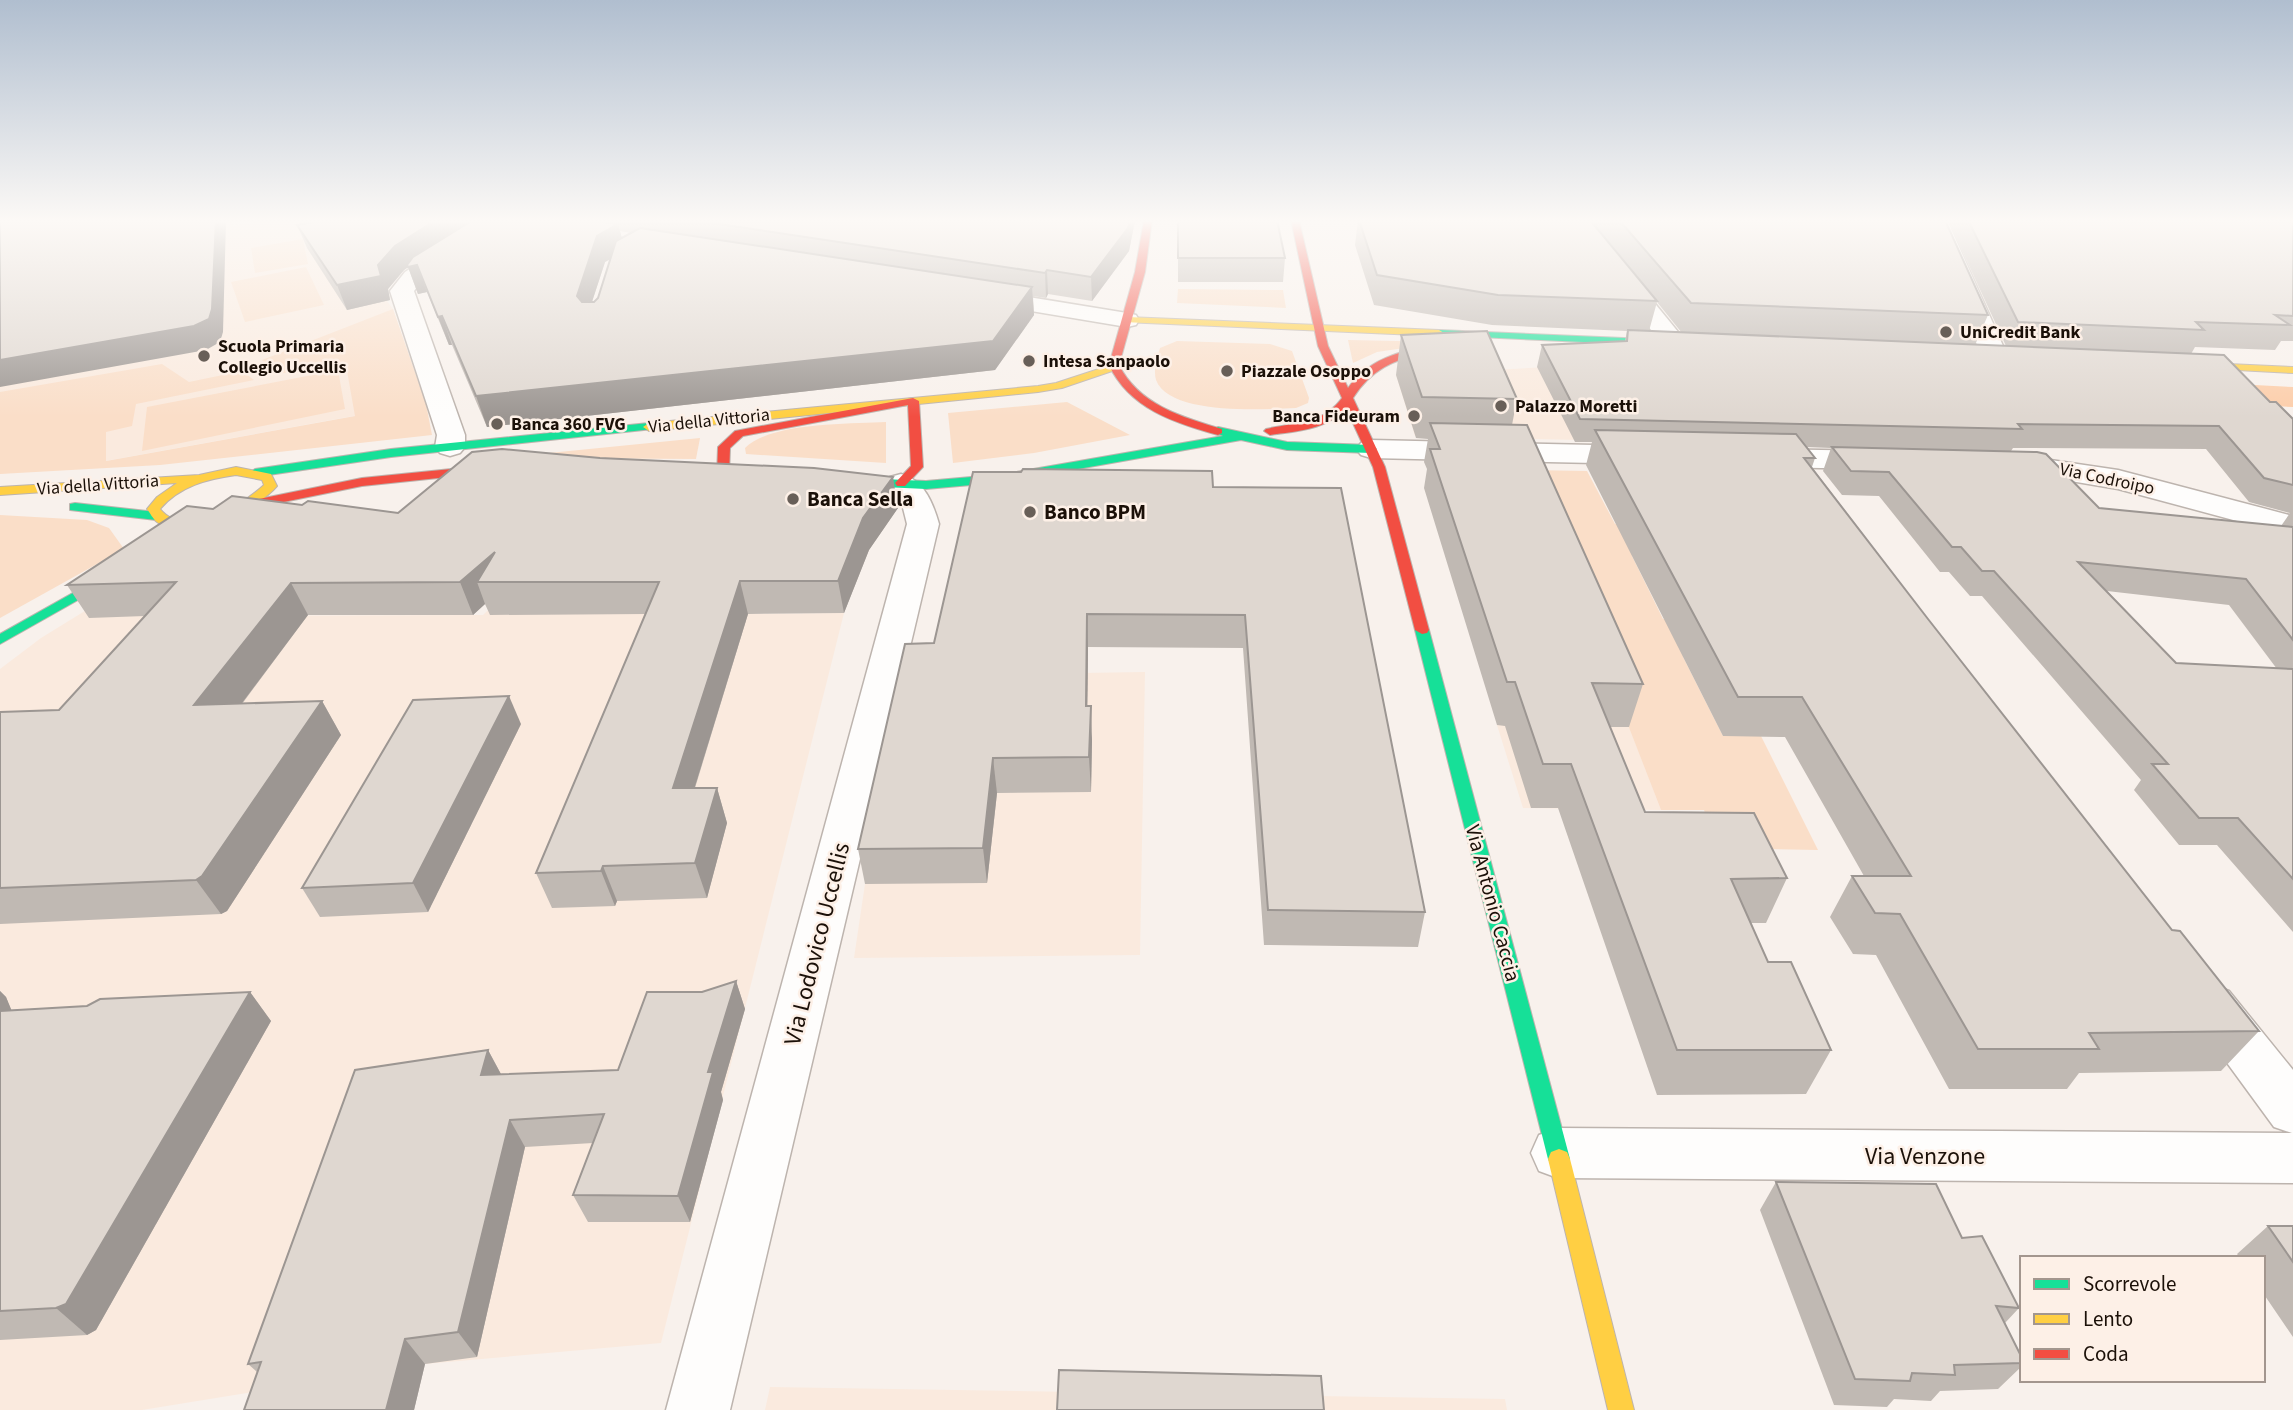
<svg xmlns="http://www.w3.org/2000/svg" width="2293" height="1410" viewBox="0 0 2293 1410" font-family="'Source Sans 3',sans-serif">
<rect width="100%" height="100%" fill="#f8f1ec"/>
<g fill="#faeade">
<path d="M199 220H232L233 226 271 220H326L393 309 425 403 105 461 0 474V253Z"/>
<path d="M1548 367 1580 440 1415 436 1396 375Z"/>
<path d="M613 489 744 614 844 613 661 1343 425 1364 142 1410H0V669L41 638 140 577 158 616 483 615Z"/>
<path d="M1145 672 1140 955 854 958 865 884 1011 674Z"/>
<path d="M1497 725 1629 727 1661 810 1523 808Z"/>
<path d="M770 1387 1505 1399 1507 1410H765Z"/>
</g>
<g fill="#fadec8">
<path d="M303 239 308 264 255 273 251 248Z"/>
<path d="M306 267 324 305 245 322 231 282Z"/>
<path d="M1178 289 1283 290 1286 308 1177 303Z"/>
<path d="M393 309 426 404 432 435 160 465 0 474V392L162 364 189 382 242 371 254 380 136 404 132 426 106 432V461L355 416 346 365 275 374 262 360Z"/>
<path d="M1348 340 1445 342 1377 352 1353 363Z"/>
<path d="M1177 341 1270 344 1292 351 1309 398 1308 403 1296 408C1264 409 1170 416 1156 380 1153 370 1157 357 1160 348Z"/>
<path d="M338 370 345 409 142 451 147 407Z"/>
<path d="M1067 402 1130 435 1034 453 953 463 948 413Z"/>
<path d="M886 422V463L746 454 745 448C771 422 850 424 886 422Z"/>
<path d="M700 438 696 459 537 458 549 453Z"/>
<path d="M1529 470 1587 471 1615 524 1646 525 1632 556 1663 619H1698L1683 657 1723 736H1761L1818 850 1718 848 1704 810H1661Z"/>
<path d="M0 515 87 520 109 528 124 549 0 618Z"/>
</g>
<g fill="none" stroke-linecap="round" stroke-linejoin="round">
<path fill="#fccda9" fill-rule="evenodd" d="M2197 382 2293 387V407L2197 402 2185 399 2180 392 2185 385Z"/>
<g stroke="#bdb4ae" stroke-width="3">
<g id="street">
<path d="M487 220H512L421 282 414 291 465 435V447L460 453 450 456 440 453 435 447 437 435 390 291 405 272Z"/>
<path d="M1565 220H1587L1683 338 1687 343 1683 348 1674 351 1665 348Z"/>
<path d="M1925 220H1947L2008 357 2004 363 1995 365 1986 363 1982 357Z"/>
<path d="M980 289 1127 313 1136 315 1139 320 1136 325 1127 327 972 301 968 296 972 291Z"/>
<path d="M1371 440 1642 446 1652 449 1657 455 1652 461 1642 464 1371 458 1361 455 1356 449 1361 443Z"/>
<path d="M1762 449 1880 451 1891 454 1895 460 1891 466 1880 469 1762 467 1752 464 1747 458 1752 452Z"/>
<path d="M2010 454 2118 470 2293 516V536L2118 489 1999 469 1995 463 1999 457Z"/>
<path d="M901 474C924 480 933 503 939 524L730 1410H666L907 524 902 504 886 483 890 477Z"/>
<path d="M2212 985 2229 991 2293 1070V1183L1558 1178 1539 1171 1531 1153 1539 1135 1558 1128 2292 1133 2274 1127 2195 1019 2187 1005 2195 991Z"/>
</g>
</g>
<g stroke="#bdb4ae" stroke-width="2">
<g id="fast">
<path d="M1439 330 1671 340 1676 343 1671 346 1435 335 1434 333Z"/>
<path d="M649 423 655 427 653 429 391 457 255 477 249 473 255 469 391 449Z"/>
<path d="M1218 427 1287 442 1371 445 1377 449 1371 453 1287 450 1241 440 1005 482 926 489 841 485 835 481 841 477 926 481 1005 474 1223 436 1212 431Z"/>
<path d="M75 503 156 512 162 516 156 520 70 510V504Z"/>
<path d="M119 567 126 571 124 574 0 644V634Z"/>
<path d="M1422 626 1429 630 1570 1159 1567 1166 1559 1169 1551 1166 1548 1159 1415 630Z"/>
</g>
</g>
<g stroke="#bdb4ae" stroke-width="2">
<g id="slow">
<path d="M1127 317 1439 330 1444 333 1439 336 1123 322V318Z"/>
<path d="M2185 362 2293 367V373L2181 367 2180 365Z"/>
<path d="M1114 364 1118 365V369L1062 388 1038 392 649 431 643 427 649 423 1038 386 1056 383Z"/>
<path d="M236 467 271 474 277 486C257 510 186 545 157 522 153 519 150 513 147 509L157 497 177 483 0 495V487L199 475ZM236 475 262 480 264 485C241 506 185 540 160 509 180 486 207 479 236 475Z"/>
<path d="M1559 1149 1567 1152 1570 1159 1634 1410H1608L1548 1159 1551 1152Z"/>
</g>
</g>
<g stroke="#bdb4ae" stroke-width="2">
<g id="jam">
<path d="M1144 220H1152L1145 272 1119 365C1139 405 1182 417 1222 429V433L1218 435C1174 423 1129 408 1109 365L1135 272Z"/>
<path d="M1291 220H1299L1328 346 1348 388C1371 355 1409 349 1447 343L1452 346C1445 351 1435 351 1426 353 1394 359 1371 370 1353 398L1385 467 1429 630 1427 633 1422 634 1415 630 1373 467 1346 408C1327 430 1297 431 1270 435L1264 431 1266 429C1295 422 1322 425 1342 398L1318 346Z"/>
<path d="M913 398 919 401 923 467 905 486H897L895 483 911 466 908 405 743 436 730 448 729 475 723 479 717 475 718 447 735 431Z"/>
<path d="M501 464 507 468 505 471 362 486 254 508 248 504 254 500 362 478Z"/>
</g>
</g>
<use href="#street" fill="#fefdfc" fill-rule="evenodd"/>
<use href="#fast" fill="#16e098" fill-rule="evenodd"/>
<use href="#slow" fill="#ffcf43" fill-rule="evenodd"/>
<use href="#jam" fill="#f24e42" fill-rule="evenodd"/>
</g>
<g fill="#c0b9b3" fill-rule="evenodd">
<path d="M324 220H1135L1129 251 1092 301 1048 294 1046 298 1033 296 1034 315 995 370 487 427 452 345H449L427 292 418 294 408 267 404 270 388 289 390 300 347 310 307 248 297 225ZM620 231 631 233 622 238ZM611 259 598 298 594 302H592L605 262Z"/>
<path d="M1178 220 1285 258 1283 282H1178Z"/>
<path d="M1358 220H1945L1988 315 1975 345 2006 346 1948 220H2293V341H2281L2275 350 2195 347 2191 354 2270 402 2293 419V932L2217 845H2179L2134 790 2141 780 1982 596H1970L1949 572H1940L1879 496 1842 495 1823 471 1831 448 1807 447 1815 458 1812 467 1928 619 2172 930 2259 1031 2221 1071 2079 1073 2067 1089H1949L1876 955 1853 954 1830 917 1852 876H1864L1785 737 1723 736 1586 465 1592 442H1575L1537 367 1542 345 1625 341 1627 331 1492 325 1374 305 1355 245ZM1657 302 1682 333 1649 331ZM2013 448 2206 449 2249 502 2290 513 2281 526 2099 508 2011 451ZM2107 591 2229 605 2277 669 2176 663Z"/>
<path d="M1401 335 1517 399 1512 425 1643 684 1629 727H1610L1645 812 1787 878 1766 923H1750L1768 962 1831 1050 1806 1094 1657 1095 1558 808H1531L1505 726 1497 725 1424 488 1427 469 1424 462 1428 439 1416 438 1396 375Z"/>
<path d="M1213 487 1425 912 1418 947 1264 945 1243 648 1088 647 1087 706 1092 741 1091 792 997 793 987 883 865 884 858 849 934 643Z"/>
<path d="M302 505 398 513 898 508 869 550 844 613 748 614 695 788H717L727 823 707 898 617 901 615 906 552 908 536 873 646 614 490 615 485 604 473 615H308L242 704 322 701 341 735 227 911 221 914 0 924V712L59 710 145 616 89 618 67 585 213 509Z"/>
<path d="M521 724 428 912 320 917 302 888Z"/>
<path d="M736 981 745 1009 721 1092 723 1100 690 1222H588L573 1195 593 1143 525 1147 477 1357 425 1364 414 1410H244L257 1372 248 1364 488 1050 501 1074 618 1070 702 992Z"/>
<path d="M0 991 6 997 11 1010 87 1006 250 992 271 1021 96 1330 87 1335 0 1340Z"/>
<path d="M1776 1182 1962 1238 2019 1308 2005 1323 2022 1358V1366L1998 1389 1940 1391 1931 1401 1894 1399 1887 1407 1834 1405 1760 1210Z"/>
<path d="M2268 1226H2293V1337L2263 1293V1258H2240L2237 1254Z"/>
</g>
<g fill="#9c9692">
<path d="M216 220H226L223 332 220 342 206 350 0 387V360Z"/>
<path d="M436 220H479L404 270 388 289 390 300 347 310 337 285 395 246Z"/>
<path d="M1130 220H1135L1129 251 1092 301 1091 277Z"/>
<path d="M618 224 625 250 605 262 585 323 577 296 597 236Z"/>
<path d="M417 265 427 292 418 294 408 267Z"/>
<path d="M1047 270 1048 294 1046 298 1045 273Z"/>
<path d="M1032 287 1034 315 995 370 487 427 476 396Z"/>
<path d="M442 316 452 345H449L438 317Z"/>
<path d="M893 477 898 508 869 550 844 613 838 581 863 518Z"/>
<path d="M495 552 477 582 485 604 473 615 460 582Z"/>
<path d="M740 581 748 614 684 822 673 788Z"/>
<path d="M291 583 308 615 215 739 194 705Z"/>
<path d="M1087 614 1088 647 1087 741 1086 706Z"/>
<path d="M509 696 521 724 428 912 413 883Z"/>
<path d="M322 701 341 735 227 911 221 914 196 880Z"/>
<path d="M1091 706 1092 741 1091 792 1089 757Z"/>
<path d="M993 758 997 793 987 883 983 848Z"/>
<path d="M717 788 727 823 707 898 695 863Z"/>
<path d="M603 866 617 901 615 906 601 871Z"/>
<path d="M736 981 745 1009 721 1092 723 1100 690 1222 678 1196 708 1072Z"/>
<path d="M0 991 6 997 24 1040 0 1014Z"/>
<path d="M250 992 271 1021 96 1330 87 1335 56 1308Z"/>
<path d="M488 1050 503 1078 481 1075Z"/>
<path d="M510 1120 525 1147 477 1357 458 1332Z"/>
<path d="M405 1339 425 1364 414 1410H386Z"/>
</g>
<g fill="#dfd7d0" stroke="#9c9692" stroke-width="2">
<path d="M0 220H216L212 309 209 319 194 326 0 360Z"/>
<path d="M324 220H436L395 246 378 265 381 276 337 285 297 225Z"/>
<path d="M473 220H589L618 224 597 236 577 296 582 302H594L598 298 616 241 640 228 1032 287 993 341 476 396 442 316 438 317 417 265 408 267 407 265 413 257Z"/>
<path d="M693 220H1130L1128 228 1091 277 1047 270 1045 273Z"/>
<path d="M1178 220H1277L1285 258H1178Z"/>
<path d="M1359 220H1590L1657 301 1498 295 1377 275Z"/>
<path d="M1619 220H1945L1988 315 1691 303Z"/>
<path d="M1968 220H2293V316L2275 315 2290 325 2196 322 2204 330 2018 322Z"/>
<path d="M1628 330 2224 355 2270 402H2276L2293 419V485L2264 478 2219 426 2018 424 2022 429 1580 419 1542 345 1627 341Z"/>
<path d="M1487 331 1517 399 1422 397 1401 335Z"/>
<path d="M1430 423 1527 425 1643 684 1592 683 1645 812 1754 813 1787 878 1731 879 1768 962H1791L1831 1050H1677L1571 764H1543L1515 682H1507L1430 449H1440Z"/>
<path d="M1595 430 1796 434 1815 458H1804L1928 619 2172 930 2180 931 2259 1031 2089 1033 2099 1049H1978L1900 914 1875 913 1852 876H1911L1802 697H1738Z"/>
<path d="M1832 447 2037 452 2046 454 2099 508 2293 527V640L2246 579 2078 562 2176 663 2293 669V879L2238 818H2199L2152 764H2168L1994 571H1982L1961 547H1952L1889 472 1851 471Z"/>
<path d="M502 449 600 458 814 468 893 477 863 518 838 581H740L673 788H717L695 863 603 866 601 871 536 873 659 582H477L495 552 460 582 291 583 194 705 322 701 202 876 196 880 0 888V712L59 710 176 582 67 585 187 506 213 509 232 496 302 505 308 501 398 513 472 452Z"/>
<path d="M1023 469 1212 471 1213 487 1341 488 1425 912 1268 910 1245 615 1087 614 1086 706H1091L1089 757 993 758 983 848 858 849 905 644 934 643 973 472H1021Z"/>
<path d="M509 696 413 883 302 888 413 700Z"/>
<path d="M736 981 708 1072H713L678 1196 573 1195 604 1114 510 1120 458 1332 405 1339 386 1410H244L261 1362 248 1364 355 1070 488 1050 481 1075 618 1070 647 992H702Z"/>
<path d="M250 992 66 1304 56 1308 0 1311V1011L87 1006 100 999Z"/>
<path d="M1776 1182 1936 1184 1962 1238 1982 1236 2019 1308 1996 1306 2022 1358V1363L1954 1365 1955 1375 1912 1373 1910 1381 1855 1379Z"/>
<path d="M2268 1226H2293V1262Z"/>
<path d="M1059 1370 1321 1376 1324 1410H1057Z"/>
</g>
<linearGradient id="sky" x2="0" y2="1"><stop stop-color="#b0becf"/><stop offset="0.53" stop-color="#fcf9f6"/><stop offset="1" stop-color="#fcf9f6" stop-opacity="0"/></linearGradient>
<rect width="2293" height="417" fill="url(#sky)"/>
<g fill="#685f58" stroke="#fdf0e7" stroke-width="2.5">
<circle cx="1946" cy="332" r="7"/>
<circle cx="204" cy="356" r="7"/>
<circle cx="1029" cy="361" r="7"/>
<circle cx="1227" cy="371" r="7"/>
<circle cx="1501" cy="406" r="7"/>
<circle cx="1414" cy="416" r="7"/>
<circle cx="497" cy="424" r="7"/>
<circle cx="793" cy="499" r="7"/>
<circle cx="1030" cy="512" r="7"/>
</g>
<g text-anchor="middle" dominant-baseline="central" stroke-width="5" stroke-linejoin="round" paint-order="stroke">
<g font-size="18" font-weight="bold" fill="#1b1008" stroke="#fdf0e7" text-anchor="start">
<text x="1960" y="332">UniCredit Bank</text>
<text x="218" y="346">Scuola Primaria<tspan x="218" dy="21">Collegio Uccellis</tspan></text>
<text x="1043" y="361">Intesa Sanpaolo</text>
<text x="1241" y="371">Piazzale Osoppo</text>
<text x="1515" y="406">Palazzo Moretti</text>
<text x="1400" y="416" text-anchor="end">Banca Fideuram</text>
<text x="511" y="424">Banca 360 FVG</text>
</g>
<g font-size="18" fill="#1b1008" stroke="#fdf0e7">
<text transform="translate(709 421) rotate(-6)">Via della Vittoria</text>
<text transform="translate(2107 479) rotate(12)">Via Codroipo</text>
<text transform="translate(98 485) rotate(-4)">Via della Vittoria</text>
</g>
<g font-size="21" font-weight="bold" fill="#1b1008" stroke="#fdf0e7" text-anchor="start">
<text x="807" y="499">Banca Sella</text>
<text x="1044" y="512">Banco BPM</text>
</g>
<g font-size="21" fill="#1b1008" stroke="#fdf0e7">
<text transform="translate(1493 903) rotate(75)">Via Antonio Caccia</text>
</g>
<g font-size="24" fill="#1b1008" stroke="#fdf0e7">
<text transform="translate(817 944) rotate(-76)">Via Lodovico Uccellis</text>
<text x="1925" y="1156">Via Venzone</text>
</g>
</g>
<rect x="2020" y="1256" width="245" height="126" fill="#fdf0e7" stroke="#a3968e" stroke-width="2"/>
<rect x="2034" y="1279" width="35" height="10" fill="#16e098" stroke="#a3968e" stroke-width="2"/>
<text x="2083" y="1291" font-size="21" fill="#1b1008">Scorrevole</text>
<rect x="2034" y="1314" width="35" height="10" fill="#ffcf43" stroke="#a3968e" stroke-width="2"/>
<text x="2083" y="1326" font-size="21" fill="#1b1008">Lento</text>
<rect x="2034" y="1349" width="35" height="10" fill="#f24e42" stroke="#a3968e" stroke-width="2"/>
<text x="2083" y="1361" font-size="21" fill="#1b1008">Coda</text>
</svg>
